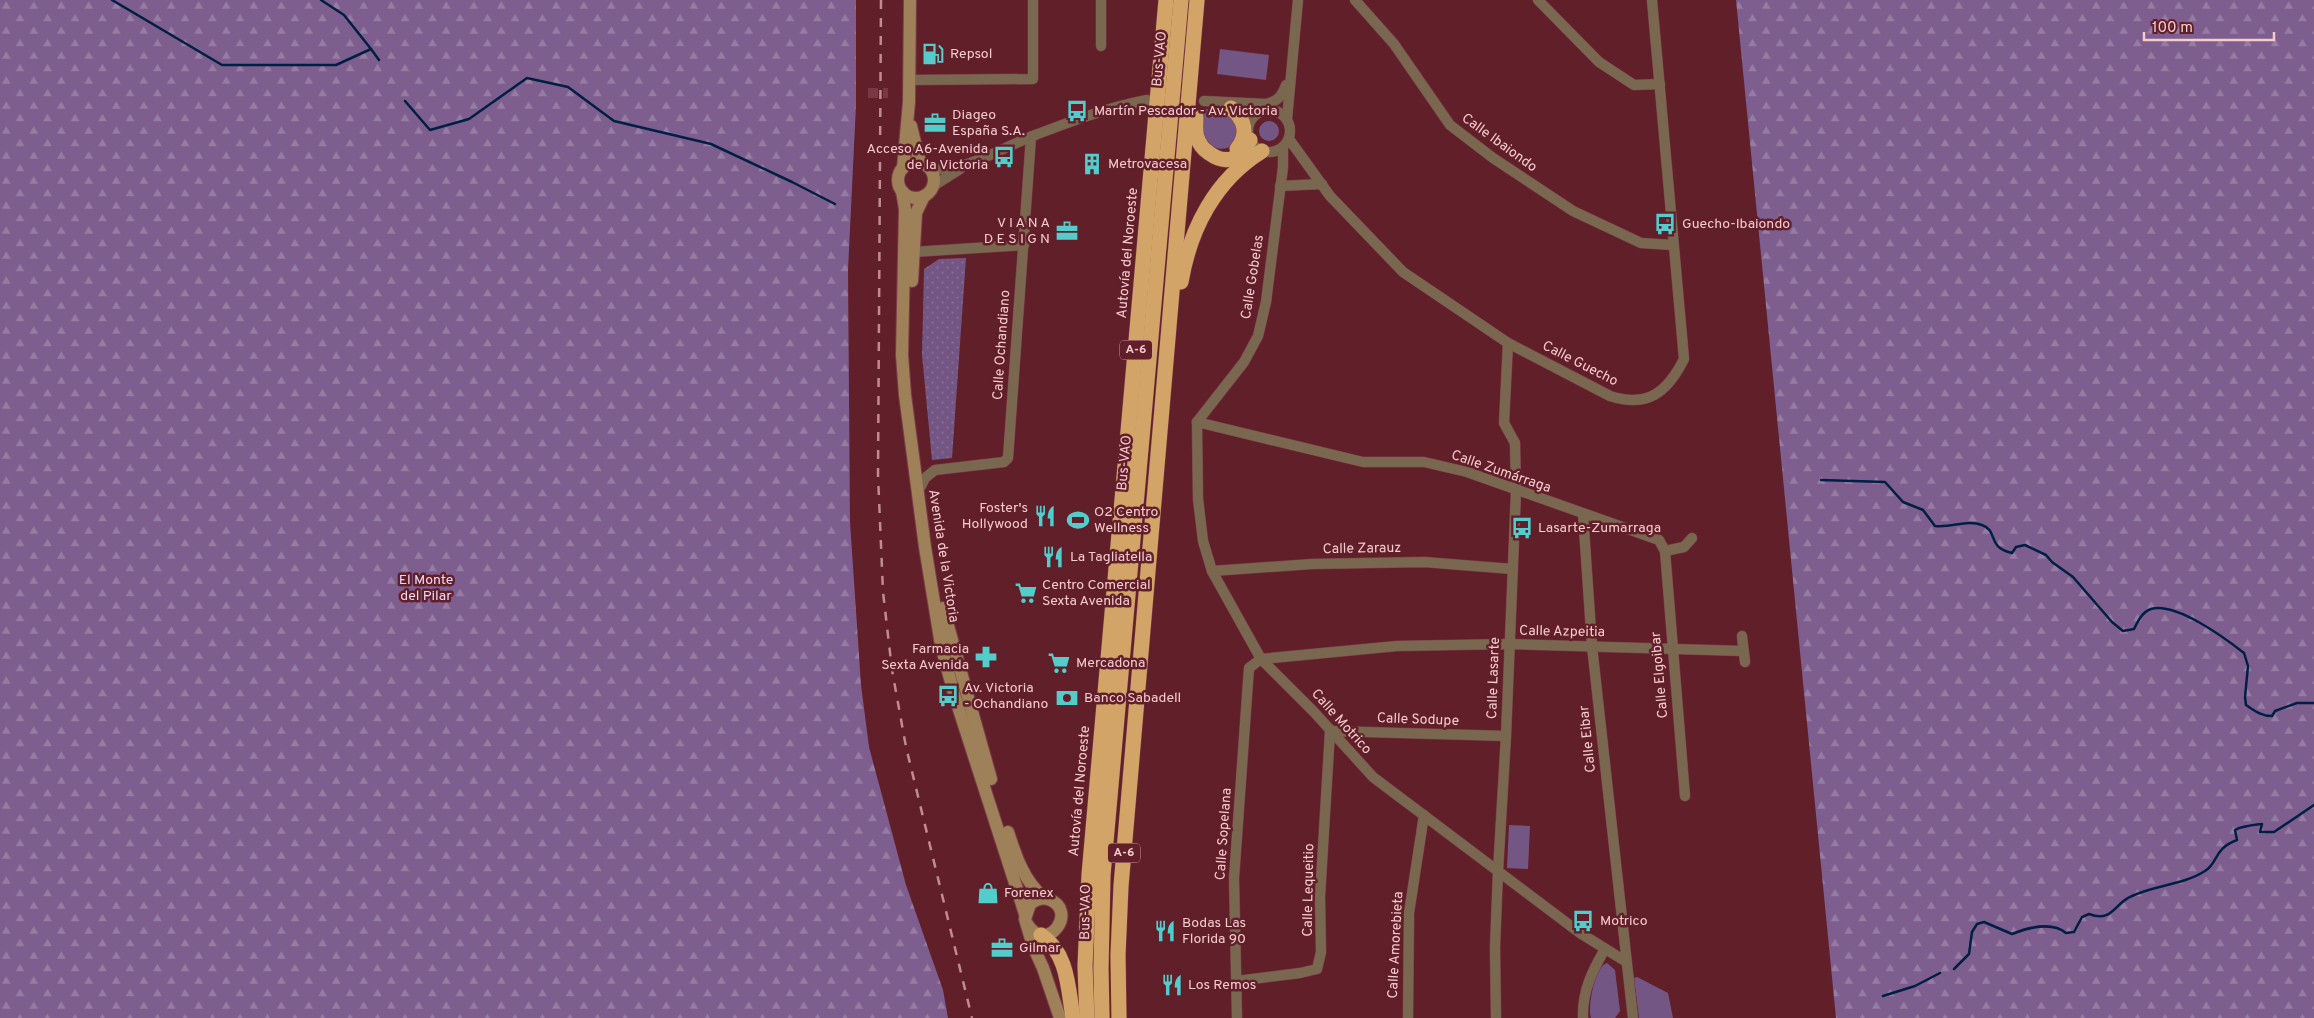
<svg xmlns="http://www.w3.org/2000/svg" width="2314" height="1018" viewBox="0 0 2314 1018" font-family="Overpass,sans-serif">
<defs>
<pattern id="forest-firs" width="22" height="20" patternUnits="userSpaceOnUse" patternTransform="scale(1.25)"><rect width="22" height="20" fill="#7d5e8e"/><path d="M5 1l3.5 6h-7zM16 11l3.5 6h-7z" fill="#967ba2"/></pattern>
<pattern id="park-dots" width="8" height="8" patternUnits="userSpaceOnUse" patternTransform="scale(1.25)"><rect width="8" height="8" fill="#745684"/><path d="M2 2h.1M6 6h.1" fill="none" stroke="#886d94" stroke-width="1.8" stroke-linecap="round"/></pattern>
</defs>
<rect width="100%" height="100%" fill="#611f2a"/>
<g fill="#745684">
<path d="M1220 49 1269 55 1266 80 1217 74Z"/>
<path d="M1204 108C1212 111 1223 112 1230 117 1246 129 1235 162 1206 143L1201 126Z"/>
<circle cx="1269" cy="131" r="10"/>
<path d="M1509 825 1530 826 1528 869 1507 868Z"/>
<path d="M1607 963 1615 970 1620 1011 1615 1018H1591C1587 1007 1595 966 1607 963Z"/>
<path d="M1637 977 1668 993 1673 1018H1639L1634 978Z"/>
</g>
<g fill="url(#forest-firs)">
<path d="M0 0H856V105L848 270 850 522 861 685 869 747 906 885 943 990 948 1018H0Z"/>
<path d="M1736 0H2314V1018H1836Z"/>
</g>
<path fill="url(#park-dots)" d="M966 258 952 458 932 460 922 355 924 269 939 259Z"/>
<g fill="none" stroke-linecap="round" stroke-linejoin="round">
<g stroke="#001f44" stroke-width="2.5">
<path d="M112 0 222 65H336L371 49 379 60"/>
<path d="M321 0 344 15 371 49"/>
<path d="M405 101 430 130 469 119 527 78 568 87 614 121 711 144 792 182 835 204"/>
<path d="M1821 480 1885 482 1903 502 1923 510 1935 526C1952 528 1967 519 1982 525 1999 531 1986 547 2012 553L2016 547 2025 545 2046 555 2052 562 2073 577 2112 622 2123 631 2134 629C2138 621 2142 612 2151 609 2176 602 2225 638 2244 653L2248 666 2245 697 2246 705C2255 711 2261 716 2272 716L2275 711 2297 703H2314"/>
<path d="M1954 969 1969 954 1972 932 1977 924 1984 922 2012 934C2027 928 2052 921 2066 933L2074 932 2082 917 2089 914C2113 923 2114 903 2132 896 2155 885 2183 885 2205 871 2219 862 2213 849 2237 840L2235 830C2242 826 2254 825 2262 824L2260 832H2274L2314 805"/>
<path d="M1883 996 1915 986 1940 973"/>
</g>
<path stroke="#773943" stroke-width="10" stroke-dasharray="10 5" stroke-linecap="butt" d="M868 93H888"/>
<g stroke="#7c3e48" stroke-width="11">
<g id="street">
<path d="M1355 0 1394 44 1450 125 1493 158 1573 211 1641 243 1673 245"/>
<path d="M1538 0 1599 62 1634 85 1660 84"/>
<path d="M1101 46V0"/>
<path d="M910 80 1033 79V0"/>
<path d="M1204 101 1266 104C1278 101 1282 96 1286 85"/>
<circle cx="1269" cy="131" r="21"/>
<path d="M1287 119 1298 0"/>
<path d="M1289 139 1330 196 1403 272 1508 343 1610 396C1647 408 1667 393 1684 359L1652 0"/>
<path d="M929 169C964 172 999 150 1030 137 1069 122 1106 108 1147 100"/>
<path d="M933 186 960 169"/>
<path d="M1280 186 1322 184"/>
<path d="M913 252 1024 245"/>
<path d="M1197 422 1363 462H1424L1467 472 1659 540 1665 551 1685 796"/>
<path d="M1197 422 1198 499 1203 541 1212 571 1261 659 1314 712 1373 777 1580 933 1625 961"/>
<path d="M1197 422 1244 362 1258 336 1266 302 1283 167V147"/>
<path d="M921 486 925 478 935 470 1004 462 1008 458 1031 137"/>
<path d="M1583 514 1592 646 1633 1018"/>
<path d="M1665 551 1684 547 1692 538"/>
<path d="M1212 571 1312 564 1424 562 1512 569"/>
<path d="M1742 636 1745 662"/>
<path d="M1237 981 1300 973 1317 969 1321 952 1320 897 1330 731 1506 736"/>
<path d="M1237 1018 1234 878 1249 668 1261 659 1397 646 1508 644 1743 651"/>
<path d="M1408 1018 1409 913 1424 815"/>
<path d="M1496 1018 1495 947 1498 871 1506 736 1516 491 1515 443 1504 423 1508 343"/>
<path d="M1583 1018C1582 992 1592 971 1605 949"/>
</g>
</g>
<g stroke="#7c3e48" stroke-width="14">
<g id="secondary">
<path d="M911 126 920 163"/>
<circle cx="916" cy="180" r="18"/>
<path d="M903 168 909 102 910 0"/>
<path d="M902 191 905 209 902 355 905 395 925 547 941 645 954 694 1025 914"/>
<path d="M912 281 916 213 924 196"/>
<path d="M943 608 991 779"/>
<path d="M1008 832C1016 857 1024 881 1044 898"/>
<path d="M1027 924C1047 956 1080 910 1048 899 1041 897 1035 900 1030 904L1025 919 1033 946 1043 968 1060 1018"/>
</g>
</g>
<g stroke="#7c3e48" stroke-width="16">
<g id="highway">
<path d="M1231 108C1245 120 1249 134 1237 149"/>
<path d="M1196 117C1196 124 1195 131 1197 137 1199 144 1203 149 1209 153 1227 166 1240 159 1250 140"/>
<path d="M1181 282C1190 229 1215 180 1262 151"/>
<path d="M1041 935C1068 953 1068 988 1073 1018"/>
<path d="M1087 1018 1085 966 1089 875 1166 0"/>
<path d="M1102 1018 1101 969 1103 875 1181 0"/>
<path d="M1119 1018 1118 955 1121 886 1197 0"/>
</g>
</g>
<use href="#street" stroke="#7a674f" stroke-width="10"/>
<use href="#secondary" stroke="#9e8059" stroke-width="12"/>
<use href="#highway" stroke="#d3a467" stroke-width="15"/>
<path stroke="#bf8c92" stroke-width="2.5" stroke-dasharray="9 9" stroke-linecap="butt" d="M881 0 878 475 883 592 892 670 906 747 972 1018"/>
</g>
<defs>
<g id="fuel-bare" transform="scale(1.725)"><path d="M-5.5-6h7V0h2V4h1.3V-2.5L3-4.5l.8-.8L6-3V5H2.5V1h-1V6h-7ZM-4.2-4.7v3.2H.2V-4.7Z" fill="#53cdcb" stroke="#611f2a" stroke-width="2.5" paint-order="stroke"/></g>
<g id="bus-bare" transform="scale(1.725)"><path d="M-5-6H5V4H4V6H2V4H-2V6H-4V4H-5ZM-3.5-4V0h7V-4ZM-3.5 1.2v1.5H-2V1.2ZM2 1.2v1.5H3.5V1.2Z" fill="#53cdcb" stroke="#611f2a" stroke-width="2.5" paint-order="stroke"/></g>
<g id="office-bare" transform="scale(1.725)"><path d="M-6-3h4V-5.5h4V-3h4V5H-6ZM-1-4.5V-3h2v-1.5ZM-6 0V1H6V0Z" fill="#53cdcb" stroke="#611f2a" stroke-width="2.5" paint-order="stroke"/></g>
<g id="building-bare" transform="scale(1.725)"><path d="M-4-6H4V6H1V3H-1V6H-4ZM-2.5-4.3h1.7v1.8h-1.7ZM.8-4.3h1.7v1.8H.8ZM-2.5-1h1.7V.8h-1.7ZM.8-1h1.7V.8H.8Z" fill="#53cdcb" stroke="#611f2a" stroke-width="2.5" paint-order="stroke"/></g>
<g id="restaurant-bare" transform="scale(1.725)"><path d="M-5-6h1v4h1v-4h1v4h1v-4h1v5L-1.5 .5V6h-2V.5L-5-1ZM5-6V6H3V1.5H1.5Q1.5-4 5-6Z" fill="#53cdcb" stroke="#611f2a" stroke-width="2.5" paint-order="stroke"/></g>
<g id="stadium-bare" transform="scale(1.725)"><path d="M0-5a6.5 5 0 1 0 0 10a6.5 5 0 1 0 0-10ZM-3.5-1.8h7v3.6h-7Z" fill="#53cdcb" stroke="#611f2a" stroke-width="2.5" paint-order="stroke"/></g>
<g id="supermarket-bare" transform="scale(1.725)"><path d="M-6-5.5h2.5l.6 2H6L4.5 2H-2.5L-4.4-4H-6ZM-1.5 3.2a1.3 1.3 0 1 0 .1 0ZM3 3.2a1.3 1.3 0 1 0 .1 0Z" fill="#53cdcb" stroke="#611f2a" stroke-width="2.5" paint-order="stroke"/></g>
<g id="pharmacy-bare" transform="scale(1.725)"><path d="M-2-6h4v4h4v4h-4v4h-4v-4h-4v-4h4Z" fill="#53cdcb" stroke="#611f2a" stroke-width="2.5" paint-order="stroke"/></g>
<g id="bank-bare" transform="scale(1.725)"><path d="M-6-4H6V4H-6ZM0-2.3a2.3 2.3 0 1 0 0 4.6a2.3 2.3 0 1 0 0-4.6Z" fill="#53cdcb" stroke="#611f2a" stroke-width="2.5" paint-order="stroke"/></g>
<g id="shop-bare" transform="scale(1.725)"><path d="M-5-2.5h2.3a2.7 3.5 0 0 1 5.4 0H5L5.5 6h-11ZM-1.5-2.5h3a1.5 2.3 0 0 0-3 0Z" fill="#53cdcb" stroke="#611f2a" stroke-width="2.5" paint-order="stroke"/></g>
</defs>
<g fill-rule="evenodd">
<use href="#fuel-bare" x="933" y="54"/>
<use href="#bus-bare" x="1077" y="111"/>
<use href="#office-bare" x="935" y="123"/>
<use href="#bus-bare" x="1004" y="157"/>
<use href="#building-bare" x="1092" y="164"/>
<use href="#bus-bare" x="1665" y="224"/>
<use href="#office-bare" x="1067" y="231"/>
<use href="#restaurant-bare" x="1045" y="516"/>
<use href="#stadium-bare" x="1078" y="520"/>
<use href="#bus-bare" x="1522" y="528"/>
<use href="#restaurant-bare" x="1053" y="557"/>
<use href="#supermarket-bare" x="1026" y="593"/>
<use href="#pharmacy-bare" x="986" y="657"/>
<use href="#supermarket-bare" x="1059" y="663"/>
<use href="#bus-bare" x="948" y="696"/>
<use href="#bank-bare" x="1067" y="698"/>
<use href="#shop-bare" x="988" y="893"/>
<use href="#bus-bare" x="1583" y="921"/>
<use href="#restaurant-bare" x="1165" y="931"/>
<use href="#office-bare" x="1002" y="948"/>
<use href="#restaurant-bare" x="1172" y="985"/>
</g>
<g text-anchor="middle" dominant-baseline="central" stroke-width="5" stroke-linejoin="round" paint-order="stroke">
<g fill="#611f2a" stroke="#c9979d" stroke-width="1">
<rect x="1120" y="340.5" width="32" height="19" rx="4"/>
<rect x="1108" y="843.5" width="32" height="19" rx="4"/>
</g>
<g font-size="12" font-weight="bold" fill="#f6cbce">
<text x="1136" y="350">A-6</text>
<text x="1124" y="853">A-6</text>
</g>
<g font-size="14" fill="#f6cbce" stroke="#611f2a" text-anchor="start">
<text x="950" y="54">Repsol</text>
<text x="1094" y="111">Martín Pescador - Av. Victoria</text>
<text x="952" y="115">Diageo<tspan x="952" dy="16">España S.A.</tspan></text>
<text x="988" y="149" text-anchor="end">Acceso A6-Avenida<tspan x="988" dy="16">de la Victoria</tspan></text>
<text x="1108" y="164">Metrovacesa</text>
<text x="1050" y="223" text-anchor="end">V I A N A<tspan x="1050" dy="16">D E S I G N</tspan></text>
<text x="1682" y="224">Guecho-Ibaiondo</text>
<text x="1028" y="508" text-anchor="end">Foster's<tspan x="1028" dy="16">Hollywood</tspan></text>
<text x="1094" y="512">O2 Centro<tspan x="1094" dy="16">Wellness</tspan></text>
<text x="1538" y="528">Lasarte-Zumarraga</text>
<text x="1070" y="557">La Tagliatella</text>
<text x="1042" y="585">Centro Comercial<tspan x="1042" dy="16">Sexta Avenida</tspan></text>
<text x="969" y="649" text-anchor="end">Farmacia<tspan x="969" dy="16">Sexta Avenida</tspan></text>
<text x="1076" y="663">Mercadona</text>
<text x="964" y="688">Av. Victoria<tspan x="964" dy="16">- Ochandiano</tspan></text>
<text x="1084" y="698">Banco Sabadell</text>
<text x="1004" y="893">Forenex</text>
<text x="1600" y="921">Motrico</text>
<text x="1182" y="923">Bodas Las<tspan x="1182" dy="16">Florida 90</tspan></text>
<text x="1019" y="948">Gilmar</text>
<text x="1188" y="985">Los Remos</text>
</g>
<g font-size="14" fill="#f6cbce" stroke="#611f2a">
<text transform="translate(1160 59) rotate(-85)">Bus-VAO</text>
<text transform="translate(1499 143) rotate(36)">Calle Ibaiondo</text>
<text transform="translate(1128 253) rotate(-85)">Autovía del Noroeste</text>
<text transform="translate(1253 277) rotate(-81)">Calle Gobelas</text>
<text transform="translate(1002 345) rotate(-86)">Calle Ochandiano</text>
<text transform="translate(1580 364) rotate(27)">Calle Guecho</text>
<text transform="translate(1125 463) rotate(-85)">Bus-VAO</text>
<text transform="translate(1501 472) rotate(19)">Calle Zumárraga</text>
<text transform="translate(1362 549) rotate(-1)">Calle Zarauz</text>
<text transform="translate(943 556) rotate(81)">Avenida de la Victoria</text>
<text transform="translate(1562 632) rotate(1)">Calle Azpeitia</text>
<text transform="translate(1660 675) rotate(-95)">Calle Elgoibar</text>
<text transform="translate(1494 678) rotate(-88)">Calle Lasarte</text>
<text transform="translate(1418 720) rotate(2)">Calle Sodupe</text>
<text transform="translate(1341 722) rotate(48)">Calle Motrico</text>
<text transform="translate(1588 739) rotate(-96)">Calle Eibar</text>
<text transform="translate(1080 791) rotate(-85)">Autovía del Noroeste</text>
<text transform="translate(1224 834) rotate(-86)">Calle Sopelana</text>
<text transform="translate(1309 890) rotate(-89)">Calle Lequeitio</text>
<text transform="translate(1086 912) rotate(-89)">Bus-VAO</text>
<text transform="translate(1396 945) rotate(-87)">Calle Amorebieta</text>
</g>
<g font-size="14" fill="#eddaf8" stroke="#611f2a">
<text x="426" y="580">El Monte<tspan x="426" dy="16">del Pilar</tspan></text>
</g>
</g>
<path d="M2144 32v8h130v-8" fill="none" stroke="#f6cbce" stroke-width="2.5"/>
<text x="2152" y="32" font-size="15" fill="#f6cbce" stroke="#611f2a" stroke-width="4" paint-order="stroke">100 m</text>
</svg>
